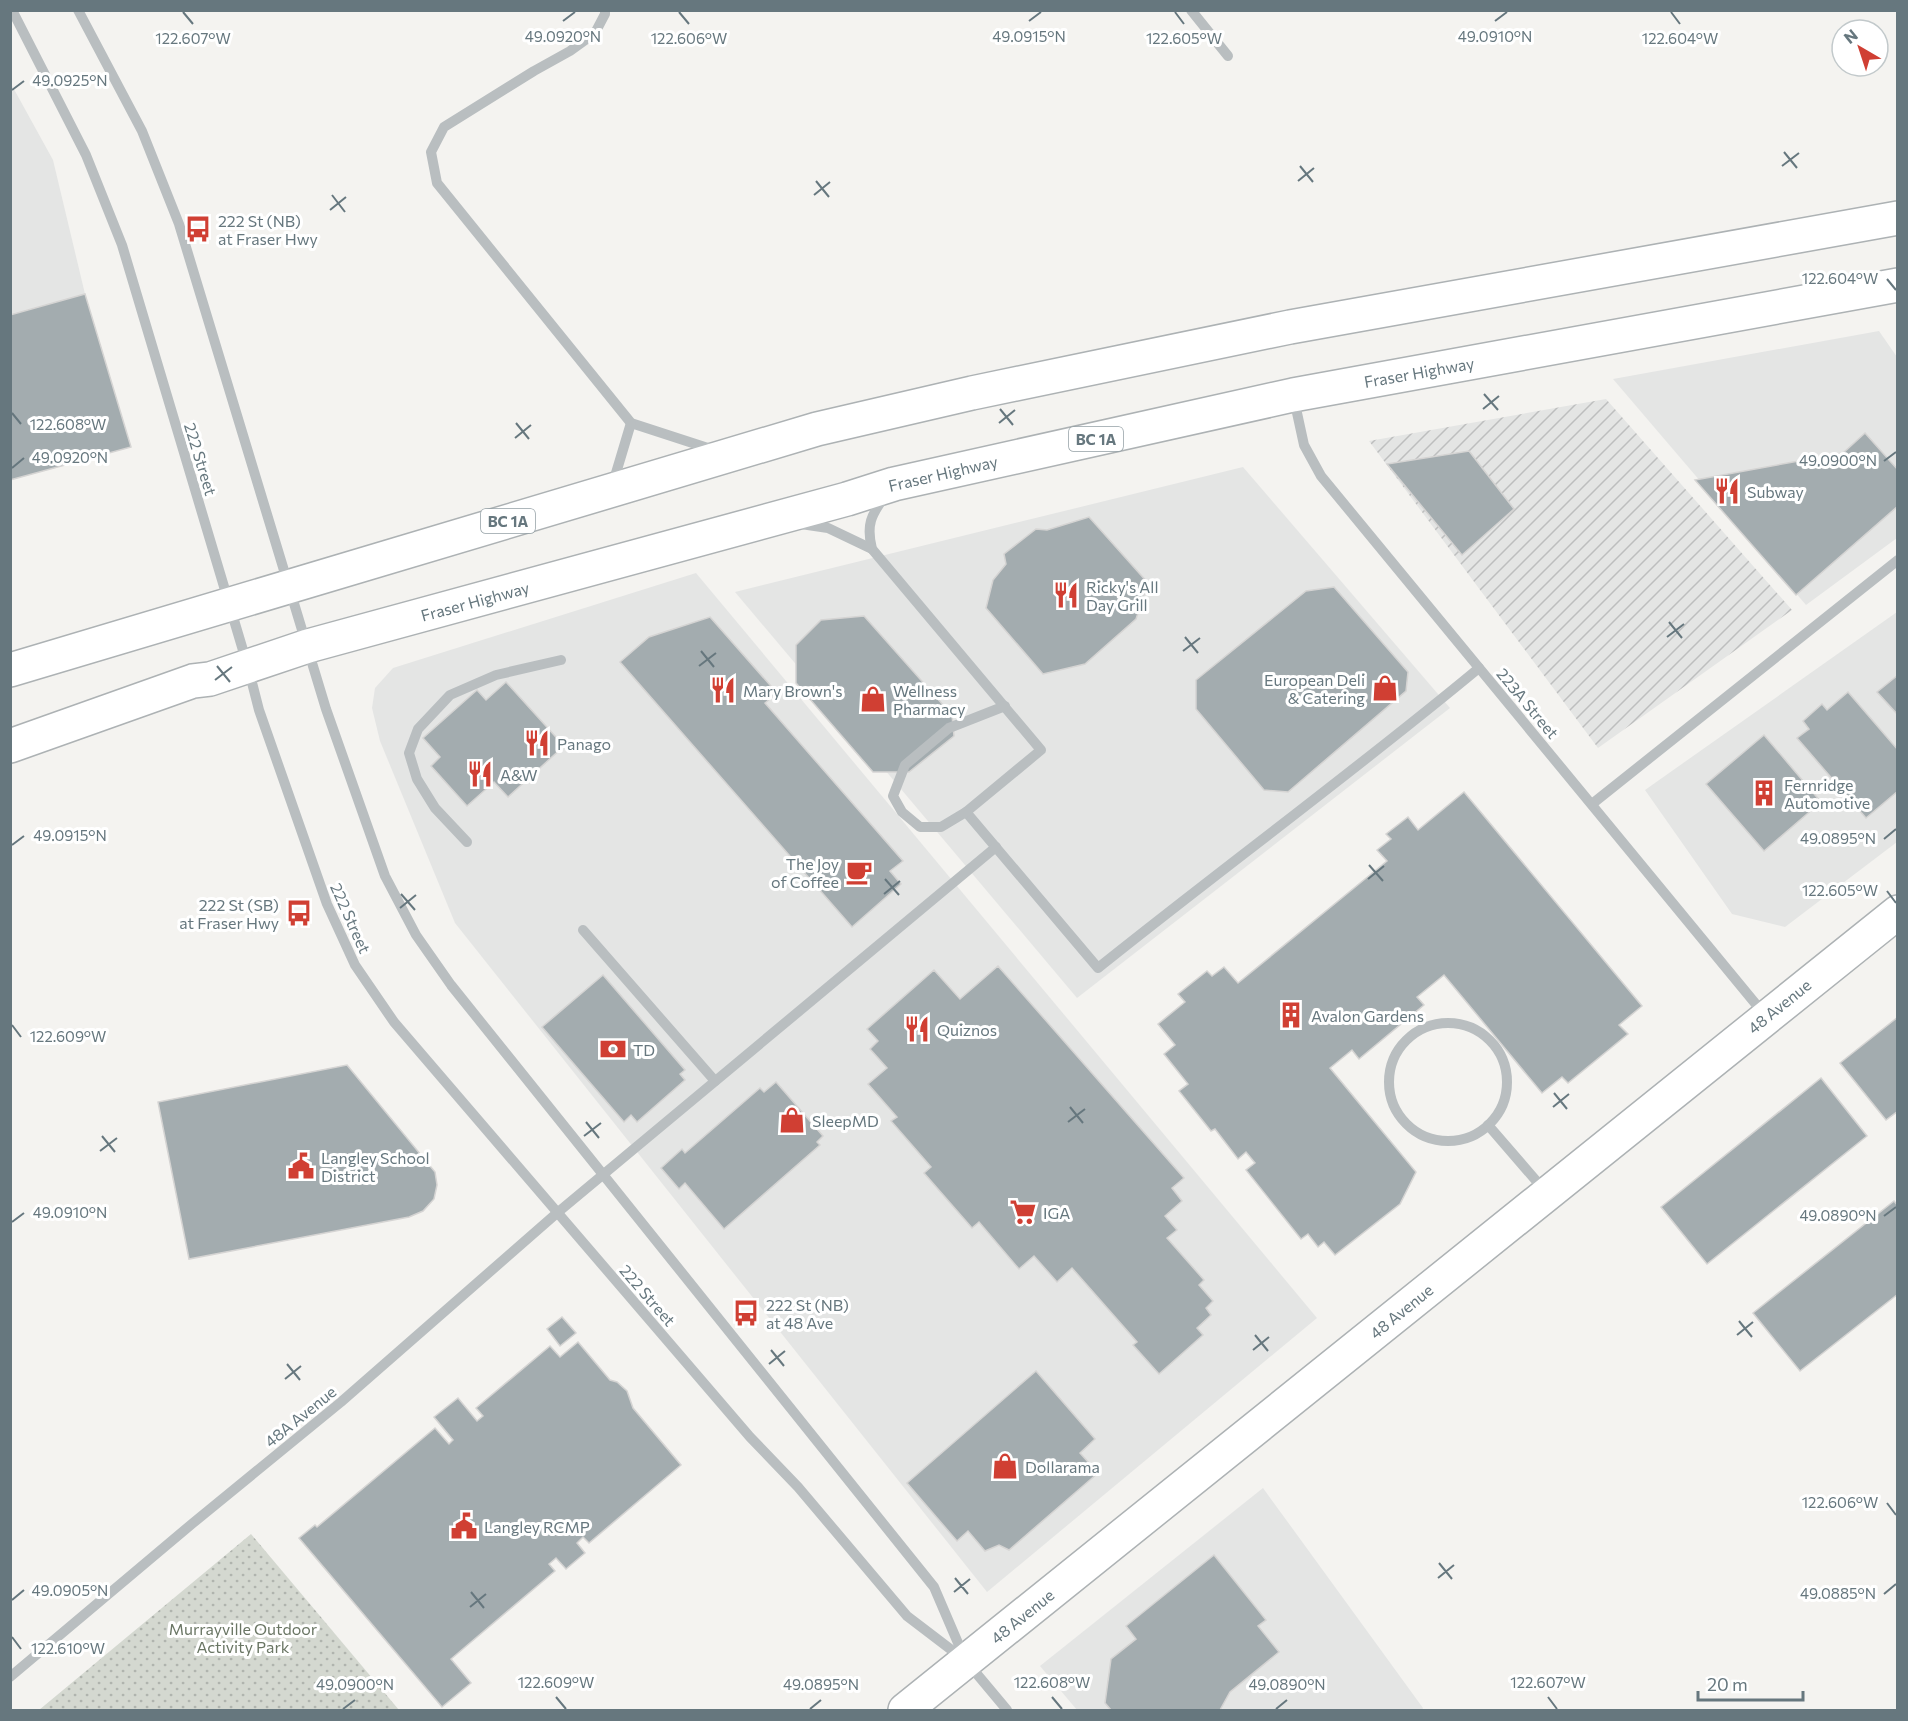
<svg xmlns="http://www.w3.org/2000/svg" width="1908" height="1721" viewBox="0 0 1908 1721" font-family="Commissioner,sans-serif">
<defs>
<pattern id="industrial-furrows" width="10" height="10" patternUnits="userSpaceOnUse" patternTransform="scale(1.5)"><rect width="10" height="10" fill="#e4e5e4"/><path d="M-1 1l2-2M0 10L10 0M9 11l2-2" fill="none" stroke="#bdbebe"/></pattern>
<pattern id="park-dots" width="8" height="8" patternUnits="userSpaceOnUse" patternTransform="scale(1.5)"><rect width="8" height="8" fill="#d4d8d0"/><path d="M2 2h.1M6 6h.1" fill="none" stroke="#b0b4ae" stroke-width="1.8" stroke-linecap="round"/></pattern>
</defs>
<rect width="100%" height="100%" fill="#f4f3f0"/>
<g fill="#e4e5e4">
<path d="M10 82 53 160 85 294 131 447 11 480Z"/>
<path d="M1879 331 1897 357V538L1806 605 1613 379Z"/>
<path d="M1243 467 1450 708 1077 998 735 592Z"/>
<path d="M696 573 1317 1318 987 1592 455 923 380 741 372 708 375 688 393 668Z"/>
<path d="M1897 612V842L1785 927 1732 914 1645 790Z"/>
<path d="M1263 1488 1423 1708 1422 1710H1077L1040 1666Z"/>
</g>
<path fill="url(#industrial-furrows)" d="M1606 399 1792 610 1598 748 1369 441Z"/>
<path fill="url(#park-dots)" d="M251 1534 399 1710H39Z"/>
<g fill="#a3acaf" stroke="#d5d4d3" stroke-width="1.5">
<path d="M85 294 131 447 10 480V315Z"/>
<path d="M1865 433 1898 470V506L1796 595 1695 480 1843 453Z"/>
<path d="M1469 451 1514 509 1462 555 1387 464Z"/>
<path d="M1089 517 1148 583 1136 619 1085 664 1043 674 986 608 993 580 1006 564 1004 554 1036 529 1047 530Z"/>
<path d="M1334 587 1408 672 1406 691 1288 792 1264 790 1196 709V680L1306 591Z"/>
<path d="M864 616 952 715 954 736 909 772H873L796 683V645L821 620Z"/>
<path d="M710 617 777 693 765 703 903 861 890 871 901 884 852 927 620 662 649 637Z"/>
<path d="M1898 675V715L1877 692Z"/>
<path d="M506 682 564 746 508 797 494 782 467 806 431 766 440 757 423 738 477 690 486 700Z"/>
<path d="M1848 692 1898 750V791L1866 818 1797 738 1809 729 1803 721 1822 704 1827 710Z"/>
<path d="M1764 735 1821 802 1764 851 1706 784Z"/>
<path d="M1464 792 1642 1006 1619 1025 1628 1034 1568 1083 1562 1077 1542 1093 1444 975 1417 997 1424 1005 1359 1059 1352 1050 1330 1068 1416 1172 1400 1204 1335 1255 1324 1242 1318 1247 1308 1234 1301 1239 1246 1170 1255 1163 1246 1152 1238 1159 1215 1129 1211 1131 1179 1091 1188 1084 1164 1054 1175 1045 1158 1024 1185 1002 1178 994 1207 971 1212 976 1224 967 1238 983 1387 861 1377 850 1391 839 1386 834 1408 817 1418 830Z"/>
<path d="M998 966 1184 1178 1172 1188 1182 1201 1165 1216 1177 1230 1167 1238 1204 1280 1199 1285 1213 1301 1206 1308 1211 1315 1197 1328 1203 1335 1159 1374 1133 1345 1137 1342 1072 1268 1057 1282 1034 1256 1019 1269 979 1222 972 1228 924 1173 931 1167 891 1121 897 1117 868 1084 887 1068 870 1049 878 1041 867 1029 934 970 960 999Z"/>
<path d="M603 975 685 1070 680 1074 685 1080 637 1122 631 1115 624 1122 542 1027Z"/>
<path d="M1898 1017V1111L1886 1120 1840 1063Z"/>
<path d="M347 1065 435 1172 437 1185 434 1199 423 1211 409 1217 189 1259 158 1102Z"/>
<path d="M1821 1078 1867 1136 1707 1264 1661 1207Z"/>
<path d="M776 1082 823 1136 817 1142 820 1145 724 1229 685 1183 679 1189 661 1168 682 1149 685 1153 760 1088 764 1092Z"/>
<path d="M1894 1201 1898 1206V1294L1800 1371 1753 1313Z"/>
<path d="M562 1317 576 1333 560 1346 547 1329Z"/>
<path d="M578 1342 610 1380 617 1382 627 1391 633 1408 681 1465 589 1543 583 1537 577 1543 585 1553 566 1569 556 1558 549 1564 555 1571 451 1659 471 1683 442 1707 299 1538 315 1525 317 1527 435 1428 449 1444 453 1440 434 1417 458 1398 477 1421 483 1416 476 1408 550 1346 560 1357Z"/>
<path d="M1036 1371 1095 1439 1080 1453 1098 1473 1009 1550 999 1545 985 1551 968 1531 957 1541 907 1483Z"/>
<path d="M1214 1555 1266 1620 1258 1626 1279 1652 1230 1692 1220 1710H1111L1105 1703 1111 1659 1136 1639 1126 1626Z"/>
</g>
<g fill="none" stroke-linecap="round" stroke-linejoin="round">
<g stroke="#adb2b4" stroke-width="36">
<g id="major">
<path d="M10 670 817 429 972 393 1290 327 1898 218"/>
<path d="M10 746 193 681 210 679 308 646 847 499 894 484 1293 395 1898 285"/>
<path d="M905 1710 1898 912"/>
</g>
</g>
<g stroke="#b9bec0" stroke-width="10">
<path d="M12 10 86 155 122 245 248 667 259 710 327 904 355 965 394 1022 750 1437 798 1487 907 1616 966 1661 1007 1710"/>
<path d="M78 10 142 131 179 224 326 709 385 876 416 935 451 985 934 1587 964 1657"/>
<path d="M605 10V14L595 33 570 51 534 71 444 127 431 152 437 183 631 423 714 450"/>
<path d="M1191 10 1228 56"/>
<path d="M1294 399 1304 445 1321 476 1764 1014"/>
<path d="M613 483 631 423"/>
<path d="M885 496C871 515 866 525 872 549L1041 750 966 812 1098 968C1224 867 1355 771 1479 668"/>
<path d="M801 524 828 528 872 549"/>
<path d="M1592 804 1898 560"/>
<path d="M966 812 941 827H920L902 812 893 796 905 765 949 728 1005 706"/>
<path d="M467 842 435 808 417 779 409 753 418 729 450 695 496 675 561 660"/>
<path d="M583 930 715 1081"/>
<circle cx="1448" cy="1082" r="59"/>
<path d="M1488 1125 1545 1191"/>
<path d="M10 1677 193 1523 341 1402 557 1213 996 847"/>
</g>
<use href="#major" stroke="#fff" stroke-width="33"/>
</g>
<path fill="none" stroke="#66777e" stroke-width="2" d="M183 12 193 24M679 12 689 24M1175 12 1184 24M1671 12 1680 24M563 21 575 12M1029 21 1041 12M1495 21 1507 12M12 90 24 81M1784 152 1797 168M1300 166 1313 182M1782 166 1799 153M816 181 829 197M1298 181 1314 168M332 195 345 212M814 195 830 182M330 210 346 197M1887 279 1896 290M1484 394 1498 410M1000 409 1013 425M1483 409 1499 396M12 413 21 424M516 423 529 439M999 423 1015 410M515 438 531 425M1884 461 1896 452M12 468 24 458M1669 622 1682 638M1185 637 1198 653M1667 637 1684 624M701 651 714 667M1183 651 1200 638M217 666 230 682M699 666 716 653M215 680 232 667M1884 839 1896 829M12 845 24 836M1369 865 1383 881M885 879 899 895M1368 879 1384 866M1887 891 1896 903M401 894 415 910M884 894 900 881M400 908 416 895M12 1025 21 1037M1554 1093 1567 1109M1070 1107 1083 1123M1553 1107 1569 1094M586 1122 599 1138M1068 1122 1085 1109M102 1136 115 1152M584 1136 601 1123M100 1151 117 1138M1884 1216 1896 1207M12 1222 24 1213M1739 1321 1752 1337M1255 1335 1268 1351M1737 1335 1753 1322M771 1350 784 1366M1253 1350 1269 1337M287 1364 300 1380M769 1364 785 1351M285 1379 301 1366M1887 1503 1896 1515M1439 1563 1452 1579M955 1578 968 1594M1438 1578 1454 1565M471 1592 484 1608M954 1592 970 1579M1884 1594 1896 1584M12 1600 24 1590M470 1607 486 1594M12 1637 21 1649M556 1697 566 1709M1052 1697 1062 1709M1548 1697 1557 1709M343 1709 355 1700M810 1709 821 1700M1276 1709 1287 1700"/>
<defs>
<g id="bus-bare" transform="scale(2.07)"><path d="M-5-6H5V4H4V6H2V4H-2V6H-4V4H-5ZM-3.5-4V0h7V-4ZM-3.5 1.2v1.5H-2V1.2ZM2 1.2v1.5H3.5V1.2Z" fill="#d03f33" stroke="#fff" stroke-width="2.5" paint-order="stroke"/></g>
<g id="restaurant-bare" transform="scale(2.07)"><path d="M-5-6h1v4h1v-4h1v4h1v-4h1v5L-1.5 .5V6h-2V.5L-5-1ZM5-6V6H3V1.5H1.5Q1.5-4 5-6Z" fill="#d03f33" stroke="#fff" stroke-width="2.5" paint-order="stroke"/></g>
<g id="shop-bare" transform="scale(2.07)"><path d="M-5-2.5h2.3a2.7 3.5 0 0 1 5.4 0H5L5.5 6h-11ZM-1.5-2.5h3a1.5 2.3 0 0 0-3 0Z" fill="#d03f33" stroke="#fff" stroke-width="2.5" paint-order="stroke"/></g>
<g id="building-bare" transform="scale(2.07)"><path d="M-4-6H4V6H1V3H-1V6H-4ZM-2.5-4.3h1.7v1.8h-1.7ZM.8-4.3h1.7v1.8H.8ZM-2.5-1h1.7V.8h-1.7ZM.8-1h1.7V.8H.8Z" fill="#d03f33" stroke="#fff" stroke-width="2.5" paint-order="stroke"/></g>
<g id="cafe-bare" transform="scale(2.07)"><path d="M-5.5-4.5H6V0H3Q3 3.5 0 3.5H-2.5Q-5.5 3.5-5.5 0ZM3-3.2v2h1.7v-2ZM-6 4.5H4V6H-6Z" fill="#d03f33" stroke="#fff" stroke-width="2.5" paint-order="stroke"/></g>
<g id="bank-bare" transform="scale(2.07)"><path d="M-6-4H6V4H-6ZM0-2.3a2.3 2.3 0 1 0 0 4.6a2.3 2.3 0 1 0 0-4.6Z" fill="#d03f33" stroke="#fff" stroke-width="2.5" paint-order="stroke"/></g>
<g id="civic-bare" transform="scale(2.07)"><path d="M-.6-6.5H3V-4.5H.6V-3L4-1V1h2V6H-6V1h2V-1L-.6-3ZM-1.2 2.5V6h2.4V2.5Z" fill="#d03f33" stroke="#fff" stroke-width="2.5" paint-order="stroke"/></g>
<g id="supermarket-bare" transform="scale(2.07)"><path d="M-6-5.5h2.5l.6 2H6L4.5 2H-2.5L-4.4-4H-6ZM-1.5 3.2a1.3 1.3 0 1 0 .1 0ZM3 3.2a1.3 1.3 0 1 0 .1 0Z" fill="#d03f33" stroke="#fff" stroke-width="2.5" paint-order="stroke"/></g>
</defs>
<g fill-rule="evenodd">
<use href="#bus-bare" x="198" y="229"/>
<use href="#restaurant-bare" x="1727" y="491"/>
<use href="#restaurant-bare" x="1066" y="595"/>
<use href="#shop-bare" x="1385" y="688"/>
<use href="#restaurant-bare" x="723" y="690"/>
<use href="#shop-bare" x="873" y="699"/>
<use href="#restaurant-bare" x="537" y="743"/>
<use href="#restaurant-bare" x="480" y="774"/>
<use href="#building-bare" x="1764" y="793"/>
<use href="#cafe-bare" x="859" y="872"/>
<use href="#bus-bare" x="299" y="913"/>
<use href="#building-bare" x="1291" y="1015"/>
<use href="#restaurant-bare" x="917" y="1029"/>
<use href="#bank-bare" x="613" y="1049"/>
<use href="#shop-bare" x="792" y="1120"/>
<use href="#civic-bare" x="301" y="1166"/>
<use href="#supermarket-bare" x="1023" y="1212"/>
<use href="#bus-bare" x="746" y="1313"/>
<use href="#shop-bare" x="1005" y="1466"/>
<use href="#civic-bare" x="464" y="1526"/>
</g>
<g text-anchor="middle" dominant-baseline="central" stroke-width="6" stroke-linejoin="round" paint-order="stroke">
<g fill="#fff" stroke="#94a0a5" stroke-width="1.5">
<rect x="1069" y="427" width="54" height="24" rx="4.5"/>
<rect x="481" y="509" width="54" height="24" rx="4.5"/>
</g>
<g font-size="15" font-weight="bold" fill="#66777e">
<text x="1096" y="439">BC 1A</text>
<text x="508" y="521">BC 1A</text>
</g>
<g font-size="16" fill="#66777e" stroke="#fff" text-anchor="start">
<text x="218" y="220">222 St (NB)<tspan x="218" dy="18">at Fraser Hwy</tspan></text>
<text x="1747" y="491">Subway</text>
<text x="1086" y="586">Ricky's All<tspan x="1086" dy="18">Day Grill</tspan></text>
<text x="1365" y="679" text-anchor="end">European Deli<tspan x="1365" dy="18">&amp; Catering</tspan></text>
<text x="743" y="690">Mary Brown's</text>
<text x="893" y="690">Wellness<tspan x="893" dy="18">Pharmacy</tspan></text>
<text x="557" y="743">Panago</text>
<text x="500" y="774">A&amp;W</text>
<text x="1784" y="784">Fernridge<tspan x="1784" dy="18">Automotive</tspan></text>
<text x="839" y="863" text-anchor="end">The Joy<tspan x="839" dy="18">of Coffee</tspan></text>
<text x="279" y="904" text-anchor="end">222 St (SB)<tspan x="279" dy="18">at Fraser Hwy</tspan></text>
<text x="1311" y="1015">Avalon Gardens</text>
<text x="937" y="1029">Quiznos</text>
<text x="633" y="1049">TD</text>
<text x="812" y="1120">SleepMD</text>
<text x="321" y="1157">Langley School<tspan x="321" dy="18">District</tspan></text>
<text x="1043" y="1212">IGA</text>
<text x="766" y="1304">222 St (NB)<tspan x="766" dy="18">at 48 Ave</tspan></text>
<text x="1025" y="1466">Dollarama</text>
<text x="484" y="1526">Langley RCMP</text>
</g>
<g font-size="16" fill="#66777e" stroke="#fff">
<text transform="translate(1419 372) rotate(-10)">Fraser Highway</text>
<text transform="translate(201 459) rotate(73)">222 Street</text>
<text transform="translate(943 473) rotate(-13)">Fraser Highway</text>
<text transform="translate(475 601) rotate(-15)">Fraser Highway</text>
<text transform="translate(1528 703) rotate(50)">223A Street</text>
<text transform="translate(351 918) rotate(66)">222 Street</text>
<text transform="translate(1779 1006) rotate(-39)">48 Avenue</text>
<text transform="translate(648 1295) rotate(49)">222 Street</text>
<text transform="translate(1401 1311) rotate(-39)">48 Avenue</text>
<text transform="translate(300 1416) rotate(-39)">48A Avenue</text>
<text transform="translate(1022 1616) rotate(-39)">48 Avenue</text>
</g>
<g font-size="16" fill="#6a7664" stroke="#fff">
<text x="243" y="1628">Murrayville Outdoor<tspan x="243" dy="18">Activity Park</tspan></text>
</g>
</g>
<g font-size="15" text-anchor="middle" fill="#66777e" stroke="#fff" stroke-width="6" stroke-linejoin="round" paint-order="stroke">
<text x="563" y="42">49.0920°N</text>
<text x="1029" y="42">49.0915°N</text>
<text x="1495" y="42">49.0910°N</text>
<text x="1680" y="44">122.604°W</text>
<text x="193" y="44">122.607°W</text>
<text x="689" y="44">122.606°W</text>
<text x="1184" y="44">122.605°W</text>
<text x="70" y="86">49.0925°N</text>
<text x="1840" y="284">122.604°W</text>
<text x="68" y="430">122.608°W</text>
<text x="70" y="463">49.0920°N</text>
<text x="1838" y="466">49.0900°N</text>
<text x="70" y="841">49.0915°N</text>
<text x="1838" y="844">49.0895°N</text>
<text x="1840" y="896">122.605°W</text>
<text x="68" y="1042">122.609°W</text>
<text x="70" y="1218">49.0910°N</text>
<text x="1838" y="1221">49.0890°N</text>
<text x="1840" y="1508">122.606°W</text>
<text x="70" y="1596">49.0905°N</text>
<text x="1838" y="1599">49.0885°N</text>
<text x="68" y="1654">122.610°W</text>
<text x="556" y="1688">122.609°W</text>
<text x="1052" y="1688">122.608°W</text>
<text x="1548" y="1688">122.607°W</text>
<text x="355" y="1690">49.0900°N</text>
<text x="821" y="1690">49.0895°N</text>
<text x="1287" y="1690">49.0890°N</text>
</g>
<rect width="1908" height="1721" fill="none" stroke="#66777e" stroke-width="24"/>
<g transform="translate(1860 48) rotate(321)"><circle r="28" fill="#ffffff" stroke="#c2c9cb" stroke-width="1.5"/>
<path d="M0-4.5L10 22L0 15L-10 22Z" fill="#d03f33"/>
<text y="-9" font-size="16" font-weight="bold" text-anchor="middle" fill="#66777e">N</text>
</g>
<path d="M1698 1691v9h105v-9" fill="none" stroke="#66777e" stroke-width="3"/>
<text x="1707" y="1691" font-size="18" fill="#66777e" stroke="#ffffff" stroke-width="4.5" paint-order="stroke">20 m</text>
</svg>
